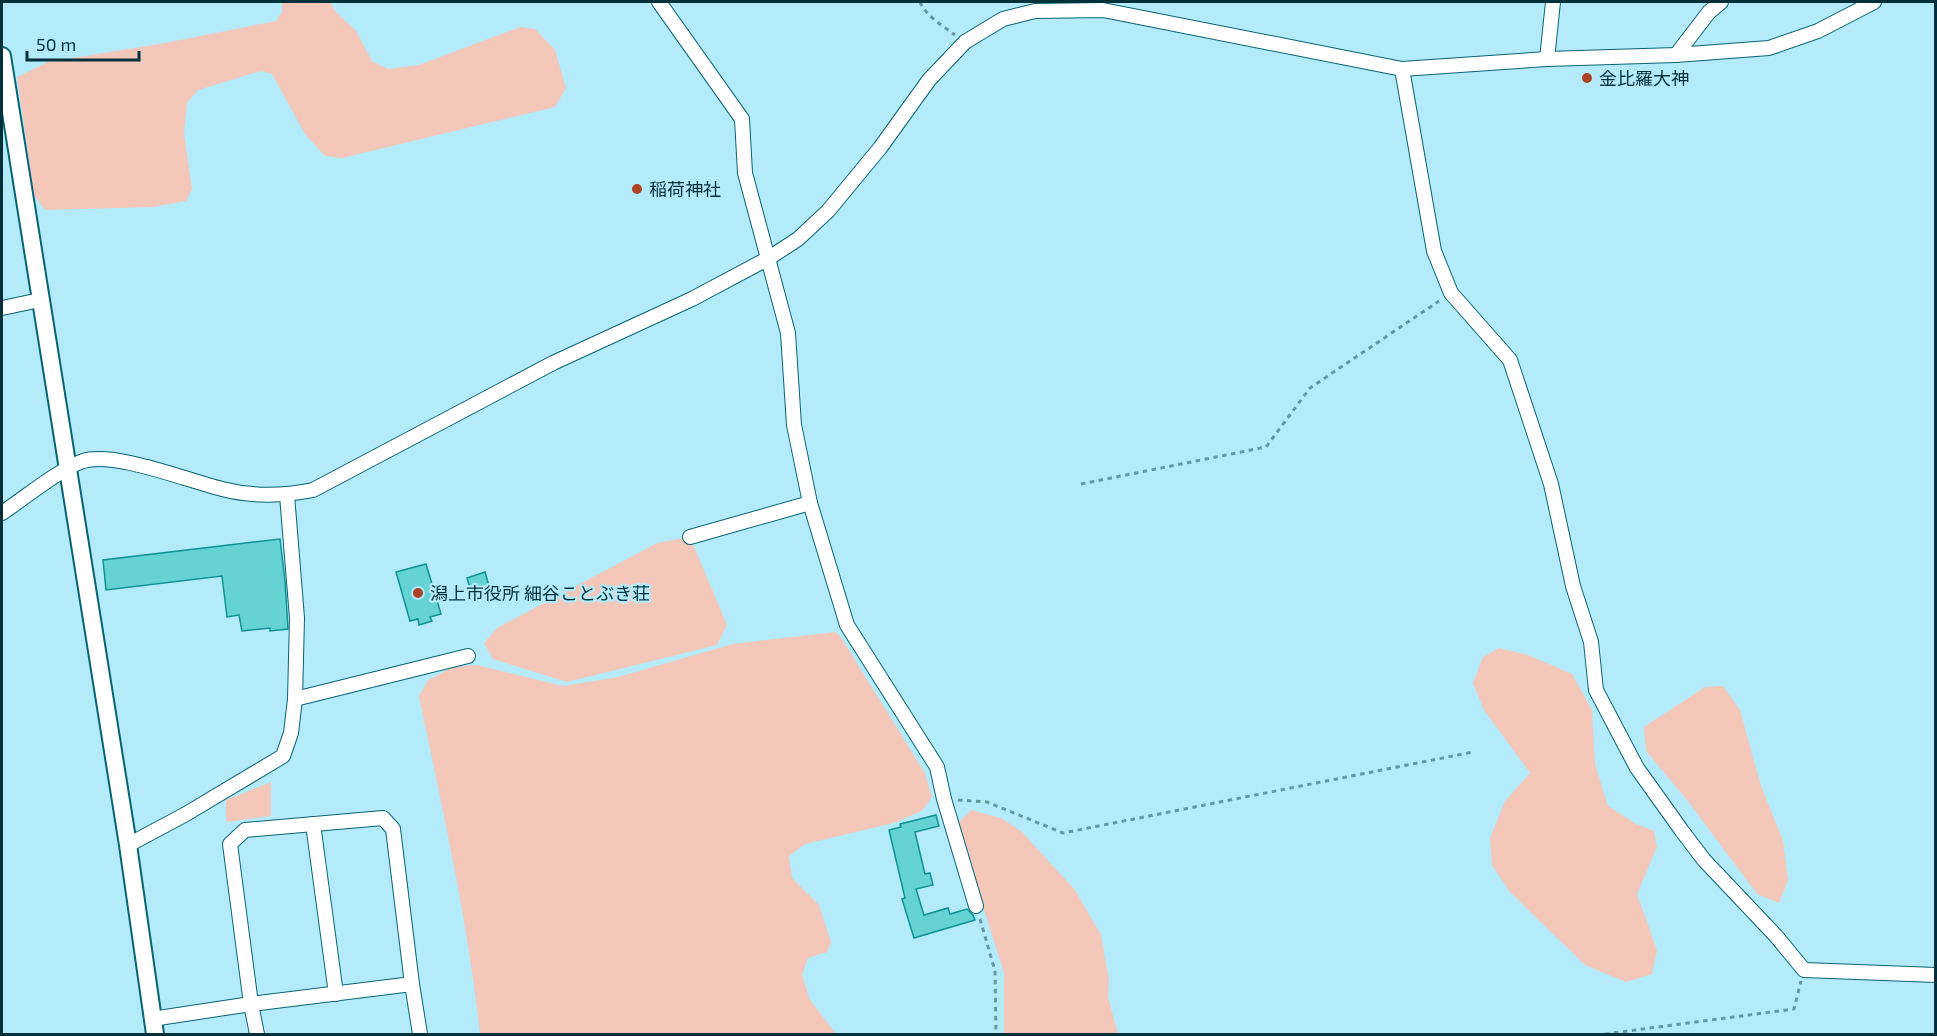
<svg xmlns="http://www.w3.org/2000/svg" width="1937" height="1036" viewBox="0 0 1937 1036" font-family="'Exo 2','Noto Sans JP',sans-serif">
<rect width="100%" height="100%" fill="#b4ebfa"/>
<g fill="#f3c7ba">
<path d="M282 2H330L335 11 356 31 372 61 388 69 419 65 520 27 535 29 555 50 566 88 555 107 342 158 325 156 305 134 272 74 261 71 198 90 187 103 184 133 192 189 186 201 153 207 45 210 34 195 17 77 48 62 165 43 276 21 282 12Z"/>
<path d="M690 537 727 625 717 645 567 682 493 659 484 643 497 628 657 543Z"/>
<path d="M835 632 840 636 925 773 932 797 922 811 894 823 805 844 789 856 792 878 819 905 831 942 827 952 808 958 802 975 810 1000 836 1034H480C468 921 442 808 419 696L428 680 453 667 477 665 563 686 618 677 733 644Z"/>
<path d="M1499 648 1528 655 1572 674 1592 710 1595 764 1608 806 1636 824 1654 831 1657 847 1637 894 1657 950 1652 974 1626 982 1585 965 1510 892 1492 865 1490 838 1505 801 1530 773 1484 710 1473 683 1483 657Z"/>
<path d="M1723 686 1740 710 1761 786 1783 841 1788 880 1779 903 1757 894 1687 800 1646 751 1644 727 1705 687Z"/>
<path d="M271 782V816L226 822V800Z"/>
<path d="M971 810 1001 818 1021 831 1075 890 1101 935 1109 980 1108 997 1118 1034H1004V973L957 824Z"/>
</g>
<g fill="#65d2d3" stroke="#0e9293" stroke-width="1.5">
<path d="M280 539 285 581 288 629 270 631V628L242 631 239 615 227 617 222 576 106 590 103 560Z"/>
<path d="M426 564 441 614 430 617 432 621 419 625 418 619 410 621 396 572Z"/>
<path d="M485 572 491 593 473 598 467 578Z"/>
<path d="M936 815 939 826 915 832 925 874 930 873 933 885 916 889 924 915 948 908 950 914 967 909 973 915 975 920 914 938 902 899 905 898 889 830 901 827 900 824Z"/>
</g>
<g fill="none" stroke-linecap="round" stroke-linejoin="round">
<g stroke="#086375" stroke-width="16">
<g id="minor">
<path d="M659 2 742 119 745 173 788 333 794 425 810 503 847 625 937 767 944 799 976 906"/>
<path d="M1676 55 1709 12 1721 2"/>
<path d="M1547 59 1553 2"/>
<path d="M1402 69 1434 251 1451 293 1510 360 1551 484 1573 586 1591 642 1596 690 1637 768 1682 831 1704 860 1776 936 1804 970 1936 975"/>
<path d="M2 308 40 300"/>
<path d="M2 513C23 499 60 469 83 461 114 451 189 481 222 489 253 497 283 496 313 490L553 363 692 299 769 258 798 239 828 211 880 148 929 80 965 42 1003 19 1035 11 1103 10 1402 69 1547 59 1676 55 1769 48 1818 31 1874 2"/>
<path d="M690 537 810 503"/>
<path d="M295 699 468 656"/>
<path d="M313 824 336 994"/>
<path d="M128 845 186 814 283 756 291 733 295 699 297 618 287 495"/>
<path d="M152 1019 251 1004 412 984"/>
<path d="M257 1034 251 1004 230 844 245 830 383 818 393 829 412 984 420 1034"/>
</g>
</g>
<g stroke="#086375" stroke-width="20">
<path id="tertiary" d="M2 56 128 845 155 1034"/>
</g>
<g stroke="#6598a5" stroke-width="3" stroke-dasharray="4.5 4.5" stroke-linecap="butt">
<path d="M920 2C926 16 943 26 955 35"/>
<path d="M1081 484 1266 447 1310 388 1439 301"/>
<path d="M958 800 987 802 1063 833 1473 752"/>
<path d="M980 919 995 971 996 1034"/>
<path d="M1605 1034 1794 1009 1801 981"/>
</g>
<use href="#minor" stroke="#fff" stroke-width="14"/>
<use href="#tertiary" stroke="#fff" stroke-width="16"/>
</g>
<g fill="#ac4326" stroke="#b4ebfa" stroke-width="2">
<circle cx="1587" cy="78" r="6"/>
<circle cx="637" cy="189" r="6"/>
<circle cx="418" cy="593" r="6"/>
</g>
<g text-anchor="middle" dominant-baseline="central" stroke-width="4.5" stroke-linejoin="round" paint-order="stroke">
<g font-size="18" fill="#02313b" stroke="#b4ebfa" text-anchor="start">
<text x="1599" y="78">金比羅大神</text>
<text x="649" y="189">稲荷神社</text>
<text x="430" y="593">潟上市役所 細谷ことぶき荘</text>
</g>
</g>
<rect width="1937" height="1036" fill="none" stroke="#02313b" stroke-width="6"/>
<path d="M27 51v9h112v-9" fill="none" stroke="#02313b" stroke-width="3"/>
<text x="36" y="51" font-size="18" fill="#02313b" stroke="#b4ebfa" stroke-width="4.5" paint-order="stroke">50 m</text>
</svg>
